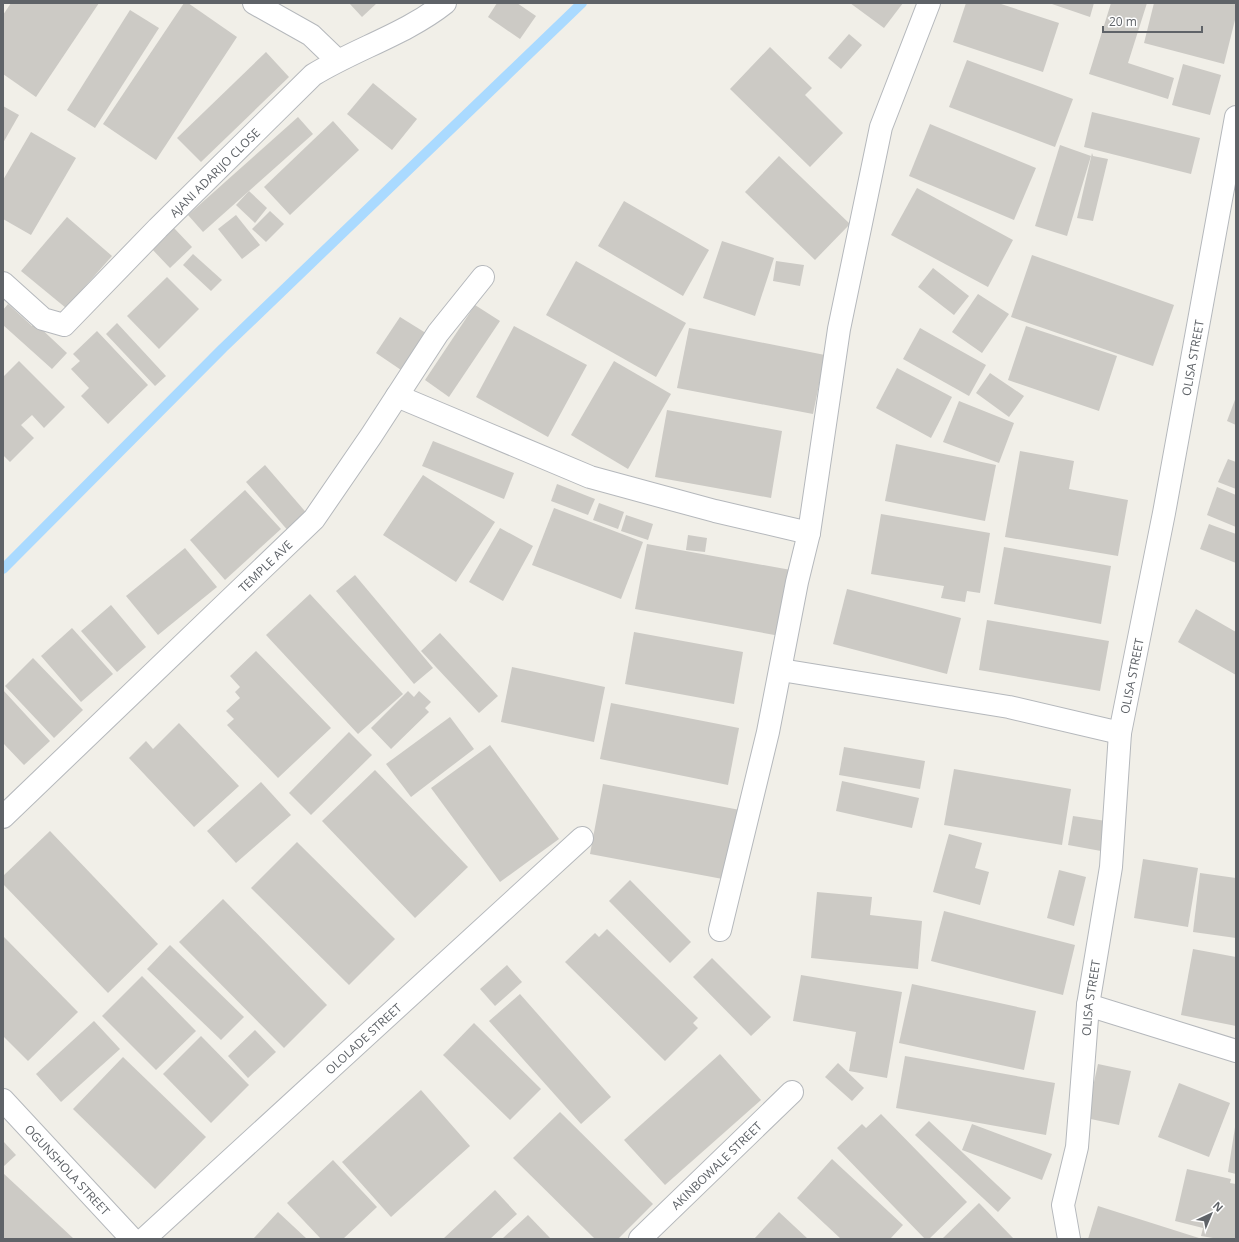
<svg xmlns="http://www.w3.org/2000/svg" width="1239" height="1242" viewBox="0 0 1239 1242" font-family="'Open Sans',sans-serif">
<rect width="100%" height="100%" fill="#f1efe8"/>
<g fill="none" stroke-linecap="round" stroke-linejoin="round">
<path stroke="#aadaff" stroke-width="10" d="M3 569 223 348 582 3"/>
</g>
<g fill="#cccac5">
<path d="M11 3H99L36 97 3 74V15Z"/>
<path d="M184 3H188L237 37 156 160 103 124Z"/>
<path d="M349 3H377L362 17Z"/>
<path d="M497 3H517L536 16 520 39 488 17Z"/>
<path d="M850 3H903L884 28Z"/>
<path d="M966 3H998L1059 23 1043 72 953 42Z"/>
<path d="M1049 3H1094L1090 17Z"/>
<path d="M1111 3H1147L1128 63 1174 78 1168 99 1089 74Z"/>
<path d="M1154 3 1236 4V16L1224 64 1144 43Z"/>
<path d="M130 10 159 28 95 128 67 110Z"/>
<path d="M849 34 862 45 841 69 828 58Z"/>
<path d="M770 47 812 88 805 95 843 133 810 167 730 89Z"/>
<path d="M266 52 289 77 201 162 177 138Z"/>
<path d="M967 60 1073 99 1055 147 949 107Z"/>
<path d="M1183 64 1221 75 1210 115 1172 105Z"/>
<path d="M373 83 417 119 392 150 347 114Z"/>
<path d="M3 106 19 115 3 143Z"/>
<path d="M1092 112 1200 138 1191 174 1084 147Z"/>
<path d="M298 117 313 134 203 232 188 215Z"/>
<path d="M333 121 359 150 290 215 264 187Z"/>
<path d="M930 124 1036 168 1014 220 909 176Z"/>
<path d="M31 132 76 158 31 235 3 219V180Z"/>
<path d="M1060 145 1091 156 1067 236 1035 226Z"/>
<path d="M1092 153 1093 156 1108 159 1093 221 1077 218Z"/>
<path d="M779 156 850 224 815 260 745 192Z"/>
<path d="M917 188 1013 240 988 287 891 235Z"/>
<path d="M249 191 267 208 255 223 236 205Z"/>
<path d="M624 201 709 250 683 296 598 246Z"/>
<path d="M270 211 284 224 266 242 252 229Z"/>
<path d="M236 215 260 245 242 259 218 229Z"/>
<path d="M67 217 112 256 66 308 21 271Z"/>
<path d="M173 227 192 247 170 268 151 248Z"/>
<path d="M722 241 774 258 755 316 703 298Z"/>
<path d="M193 254 222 280 211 291 183 265Z"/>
<path d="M1032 255 1174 305 1153 366 1011 317Z"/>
<path d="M576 261 686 323 656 377 546 315Z"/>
<path d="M776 261 804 265 800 286 773 281Z"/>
<path d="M933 268 969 296 954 315 918 287Z"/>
<path d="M167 277 199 309 159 349 127 316Z"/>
<path d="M978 294 1009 314 982 353 952 332Z"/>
<path d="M8 304 32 326 35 323 67 353 52 369 3 325V310Z"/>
<path d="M475 305 500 321 449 397 425 380Z"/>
<path d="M400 317 429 335 404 372 376 353Z"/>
<path d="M117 323 166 376 155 386 106 334Z"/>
<path d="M514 326 587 365 548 437 476 397Z"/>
<path d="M1026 326 1117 356 1099 411 1008 380Z"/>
<path d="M689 328 825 355 813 414 677 388Z"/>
<path d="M920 328 986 365 969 396 903 359Z"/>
<path d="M97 331 148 385 108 424 81 396 89 388 71 369 80 361 73 354Z"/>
<path d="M19 361 65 407 44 428 32 415 21 425 34 438 10 462 3 455V377Z"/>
<path d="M614 361 671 394 628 469 571 435Z"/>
<path d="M897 368 952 397 931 438 876 408Z"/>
<path d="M990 373 1024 396 1009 417 976 393Z"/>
<path d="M1236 397V425L1227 421Z"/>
<path d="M959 401 1014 423 999 463 943 442Z"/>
<path d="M667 410 782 431 771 498 655 477Z"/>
<path d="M433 441 514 473 504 499 422 466Z"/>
<path d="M896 444 996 465 985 521 885 501Z"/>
<path d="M1020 451 1074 461 1069 489 1128 500 1118 556 1005 537Z"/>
<path d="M1228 459 1236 462V489L1218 482Z"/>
<path d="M265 465 310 517 290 533 246 482Z"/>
<path d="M423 475 495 522 456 582 383 535Z"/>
<path d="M557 484 595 499 588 515 551 501Z"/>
<path d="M1217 487 1236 495V527L1207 515Z"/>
<path d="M245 490 281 529 225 580 190 540Z"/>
<path d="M599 503 624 512 618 529 593 520Z"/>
<path d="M554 508 643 542 621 599 532 565Z"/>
<path d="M881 514 990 533 980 593 967 591 965 602 941 598 944 586 871 574Z"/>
<path d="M626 515 653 524 648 540 621 531Z"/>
<path d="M1209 524 1236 534V563L1200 549Z"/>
<path d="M500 528 533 546 503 601 469 582Z"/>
<path d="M688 535 707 538 705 552 686 550Z"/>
<path d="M647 544 791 570 780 636 635 609Z"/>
<path d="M1004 547 1111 566 1101 624 994 604Z"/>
<path d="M185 548 217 587 158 635 126 596Z"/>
<path d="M355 575 433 668 414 684 336 591Z"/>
<path d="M847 589 961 618 947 674 833 644Z"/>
<path d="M310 594 403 694 358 734 266 635Z"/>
<path d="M111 605 146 647 117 672 81 631Z"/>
<path d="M1196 609 1236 632V675L1178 642Z"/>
<path d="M987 620 1109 641 1100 691 979 670Z"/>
<path d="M72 628 113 674 81 702 41 656Z"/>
<path d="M634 632 743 652 734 704 625 684Z"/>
<path d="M440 633 498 696 479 713 421 651Z"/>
<path d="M256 651 331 728 278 778 227 725 234 719 226 711 240 698 235 692 240 687 230 676Z"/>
<path d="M33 658 83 710 54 738 5 686Z"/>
<path d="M512 667 605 687 594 742 501 722Z"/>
<path d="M3 690 50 741 24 765 3 743Z"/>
<path d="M408 691 414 697 419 691 431 702 425 708 429 712 391 749 371 728Z"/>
<path d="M611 703 739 728 728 785 600 759Z"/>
<path d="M450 717 474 749 411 797 386 764Z"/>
<path d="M179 723 239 786 194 827 129 758 146 741 153 749Z"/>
<path d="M349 732 372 755 311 815 289 793Z"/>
<path d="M490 745 559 839 500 882 431 788Z"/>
<path d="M844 747 925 761 920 789 839 775Z"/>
<path d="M954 769 1071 789 1062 845 944 825Z"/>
<path d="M375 770 468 867 415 918 322 821Z"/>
<path d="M842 781 919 798 912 828 836 811Z"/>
<path d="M261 782 291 815 236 863 207 831Z"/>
<path d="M603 784 740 810 728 880 590 854Z"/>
<path d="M1073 816 1106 821 1101 851 1068 845Z"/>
<path d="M50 831 158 944 108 993 3 884V876Z"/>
<path d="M949 834 982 843 975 868 989 872 980 905 933 892Z"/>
<path d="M297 842 395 939 349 985 251 888Z"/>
<path d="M1143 859 1198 868 1188 927 1134 918Z"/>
<path d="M1059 870 1086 877 1074 926 1047 918Z"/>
<path d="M1200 873 1236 878V938L1193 932Z"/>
<path d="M630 880 691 942 670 963 609 901Z"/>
<path d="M817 892 872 897 870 915 922 921 918 969 811 958Z"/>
<path d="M223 899 327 1005 284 1048 179 942Z"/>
<path d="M944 911 1075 945 1063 995 931 961Z"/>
<path d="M607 929 698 1018 693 1023 698 1028 665 1061 565 962 595 933 599 937Z"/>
<path d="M3 936 78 1012 28 1061 3 1036Z"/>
<path d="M170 945 244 1017 221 1040 147 969Z"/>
<path d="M1193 949 1236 957V1026L1181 1015Z"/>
<path d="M712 958 771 1017 751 1036 693 977Z"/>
<path d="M507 965 522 982 495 1006 480 989Z"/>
<path d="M801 975 902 992 887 1078 849 1071 856 1032 793 1021Z"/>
<path d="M142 976 196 1031 156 1070 102 1016Z"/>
<path d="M912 984 1036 1011 1024 1070 899 1043Z"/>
<path d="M520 994 611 1097 581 1124 489 1021Z"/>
<path d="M94 1021 120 1049 61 1102 36 1074Z"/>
<path d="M474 1023 541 1089 510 1120 443 1055Z"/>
<path d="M255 1030 276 1052 248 1078 228 1056Z"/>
<path d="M201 1036 249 1085 211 1123 163 1074Z"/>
<path d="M720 1054 761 1100 665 1185 624 1140Z"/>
<path d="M905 1056 1055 1083 1046 1135 896 1108Z"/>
<path d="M123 1057 206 1137 155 1189 73 1109Z"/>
<path d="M838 1063 864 1088 852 1101 825 1077Z"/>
<path d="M1098 1064 1131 1071 1119 1125 1086 1118Z"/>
<path d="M1179 1083 1230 1103 1209 1157 1158 1137Z"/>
<path d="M421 1090 470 1146 391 1217 342 1162Z"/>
<path d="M560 1112 653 1204 618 1239H595L513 1158Z"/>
<path d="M881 1114 967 1202 929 1239H925L837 1148 862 1124 866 1128Z"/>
<path d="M929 1121 1011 1198 998 1212 915 1135Z"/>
<path d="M972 1124 1052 1154 1042 1180 962 1150Z"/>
<path d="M1235 1127H1236V1174L1228 1172Z"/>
<path d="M3 1141 16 1155 3 1167Z"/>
<path d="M832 1159 903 1225 890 1239H841L797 1198Z"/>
<path d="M333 1160 377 1207 343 1239H321L287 1203Z"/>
<path d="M1187 1169 1231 1179 1230 1183 1236 1184V1239H1219L1201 1236 1203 1228 1175 1221Z"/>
<path d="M3 1173 74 1239H3Z"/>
<path d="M495 1190 517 1214 490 1239H443Z"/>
<path d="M979 1203 1014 1239H942Z"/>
<path d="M1098 1206 1199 1238 1198 1239H1088Z"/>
<path d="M278 1212 307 1239H253Z"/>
<path d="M779 1212 808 1239H754Z"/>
<path d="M528 1215 551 1239H502Z"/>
</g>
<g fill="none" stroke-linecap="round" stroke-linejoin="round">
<g stroke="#b5b8bc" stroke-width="24">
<g id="street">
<path d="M254 3 311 35 337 60"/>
<path id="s1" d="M3 283 43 319 64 325 158 228 313 75C355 49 406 34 445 3"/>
<path d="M397 396 590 477 715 511 809 533"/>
<path d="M781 670 1009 707 1120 733"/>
<path id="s2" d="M3 817 314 519 371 436 438 333 483 277"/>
<path d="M720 930 768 732 797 582 809 533 839 329 881 127 929 3"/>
<path d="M1088 1005 1236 1051"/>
<path id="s3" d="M3 1100 132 1239"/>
<path id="s4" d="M144 1239 582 838"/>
<path id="s5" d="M640 1239 792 1092"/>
<path id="s6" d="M1069 1239 1063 1205 1077 1147 1088 1005 1111 867 1120 733 1164 513 1236 117"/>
</g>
</g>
<use href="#street" stroke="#fff" stroke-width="22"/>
</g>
<g text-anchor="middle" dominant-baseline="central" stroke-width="3" stroke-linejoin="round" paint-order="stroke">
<g font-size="12" fill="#5f6368" stroke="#fff">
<text stroke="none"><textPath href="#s1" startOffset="290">AJANI ADARIJO CLOSE</textPath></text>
<text stroke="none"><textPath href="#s6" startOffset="893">OLISA STREET</textPath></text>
<text stroke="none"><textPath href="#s2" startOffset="363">TEMPLE AVE</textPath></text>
<text stroke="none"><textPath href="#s6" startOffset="569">OLISA STREET</textPath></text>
<text stroke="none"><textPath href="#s6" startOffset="244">OLISA STREET</textPath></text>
<text stroke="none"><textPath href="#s4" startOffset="297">OLOLADE STREET</textPath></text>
<text stroke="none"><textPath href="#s5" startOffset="106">AKINBOWALE STREET</textPath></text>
<text stroke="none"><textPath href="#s3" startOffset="95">OGUNSHOLA STREET</textPath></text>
</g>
</g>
<rect width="1239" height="1242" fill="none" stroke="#5f6368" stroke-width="8"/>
<g transform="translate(1211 1214) rotate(44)" stroke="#ffffff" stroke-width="3" paint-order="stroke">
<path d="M0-3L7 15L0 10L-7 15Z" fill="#5f6368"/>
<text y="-6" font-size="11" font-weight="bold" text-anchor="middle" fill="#5f6368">N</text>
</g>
<path d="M1103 26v6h99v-6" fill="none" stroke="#5f6368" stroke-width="2"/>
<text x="1109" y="26" font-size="12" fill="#5f6368" stroke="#ffffff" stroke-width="3" paint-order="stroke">20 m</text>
</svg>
